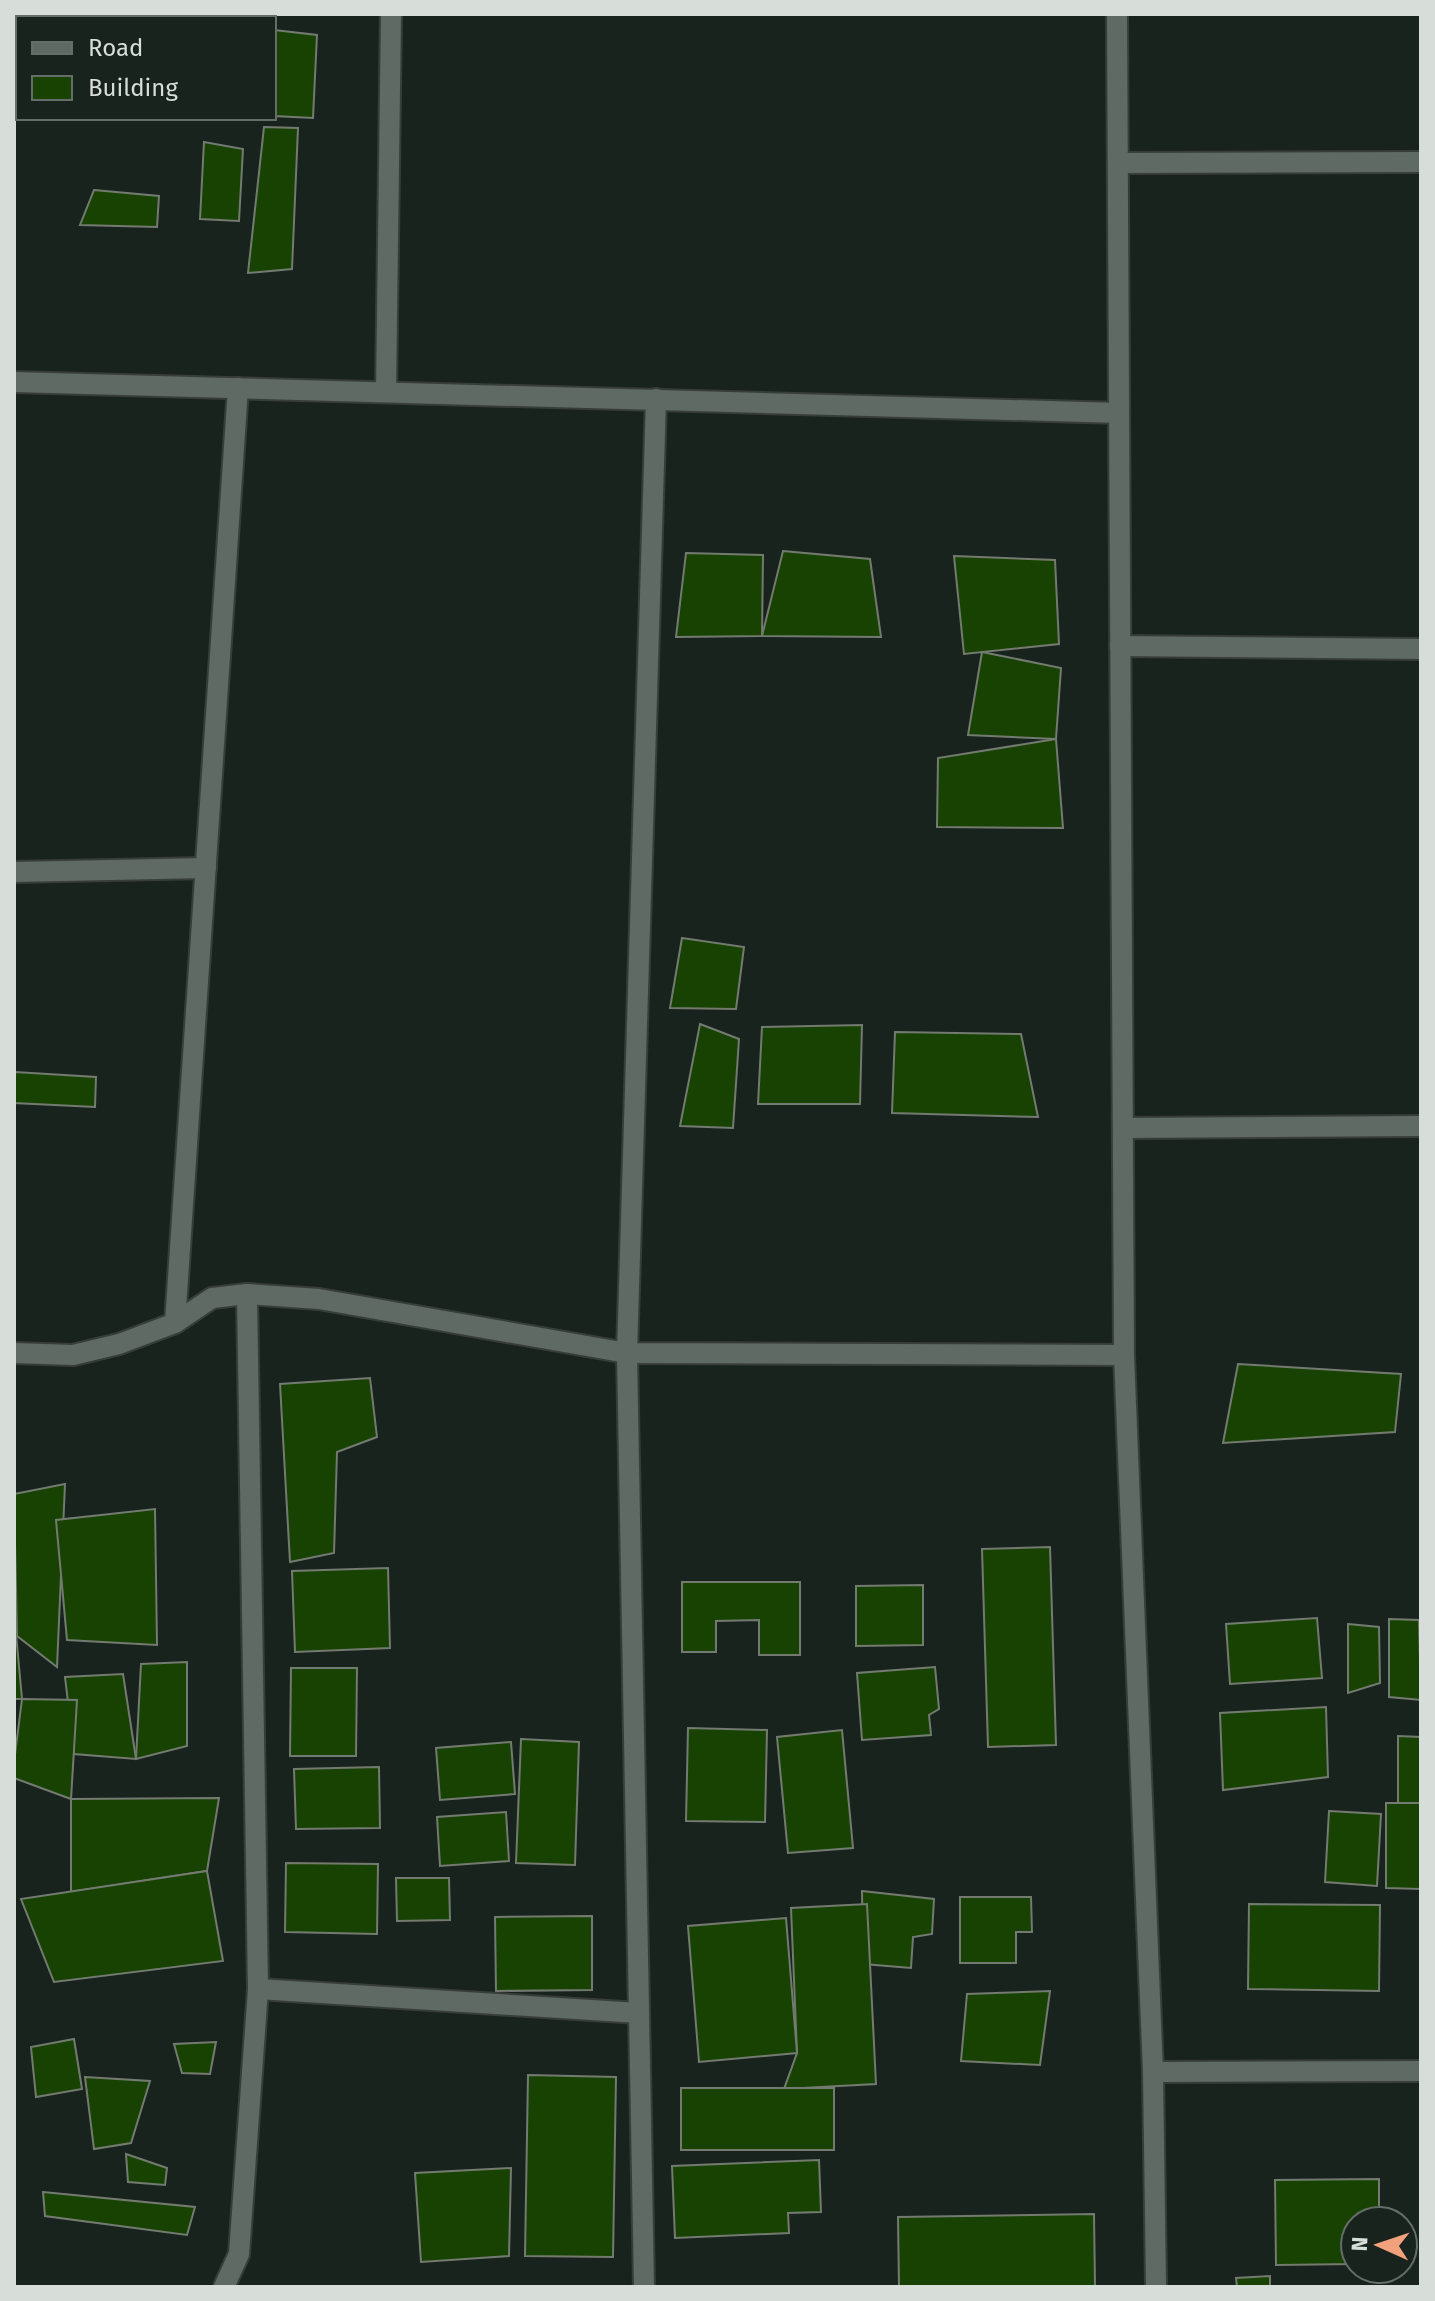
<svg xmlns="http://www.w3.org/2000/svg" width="1435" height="2301" viewBox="0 0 1435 2301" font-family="'Fira Sans',sans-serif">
<rect width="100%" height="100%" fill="#19231e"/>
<g fill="#184202" stroke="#737a70" stroke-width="2">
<path d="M14 14H32V18H18V63H14Z"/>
<path d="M274 30 317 35 313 118 274 116Z"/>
<path d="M264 127 298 128 292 269 248 273Z"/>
<path d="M204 142 243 149 239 221 200 219Z"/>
<path d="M94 190 159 196 157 227 80 225Z"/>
<path d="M783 551 870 559 881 637 762 636Z"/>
<path d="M686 553 763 555 762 636 676 637Z"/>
<path d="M954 556 1055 560 1059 644 964 654Z"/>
<path d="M982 652 1061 668 1056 739 968 735Z"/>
<path d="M1056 739 1063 828 937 827 938 758Z"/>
<path d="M682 938 744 947 736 1009 670 1008Z"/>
<path d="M700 1024 739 1039 733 1128 680 1126Z"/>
<path d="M862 1025 860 1104H758L762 1027Z"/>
<path d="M895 1032 1021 1034 1038 1117 892 1113Z"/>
<path d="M15 1072 96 1077 95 1107 14 1103Z"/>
<path d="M1238 1364 1401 1374 1395 1432 1223 1443Z"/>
<path d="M370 1378 377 1437 337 1452 334 1553 290 1562 280 1384Z"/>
<path d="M65 1484 57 1667 17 1636 14 1494Z"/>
<path d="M155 1509 157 1645 67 1640 56 1520Z"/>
<path d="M1050 1547 1056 1745 988 1747 982 1549Z"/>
<path d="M388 1568 390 1648 295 1652 292 1571Z"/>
<path d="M682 1582H800V1655H759V1620L716 1621V1652H682Z"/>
<path d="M923 1585V1645L856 1646V1586Z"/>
<path d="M14 1612 22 1699H14Z"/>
<path d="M1317 1618 1322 1678 1230 1684 1226 1624Z"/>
<path d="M1389 1619 1419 1620 1421 1700 1389 1697Z"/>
<path d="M1348 1624 1379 1627 1380 1683 1348 1693Z"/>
<path d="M187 1662V1746L136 1759 141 1664Z"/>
<path d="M935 1667 939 1709 929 1715 931 1735 862 1740 857 1673Z"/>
<path d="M291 1668H357L356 1756H290Z"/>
<path d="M123 1674 136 1759 74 1754 65 1677Z"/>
<path d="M22 1699 77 1700 71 1799 14 1778V1762Z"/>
<path d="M1326 1707 1328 1777 1223 1790 1220 1713Z"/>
<path d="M688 1728 767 1730 765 1822 686 1821Z"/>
<path d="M842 1730 853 1848 788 1853 777 1737Z"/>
<path d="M1398 1736 1421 1737V1821H1398Z"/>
<path d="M521 1739 579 1742 575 1865 516 1863Z"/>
<path d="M511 1742 515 1794 440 1800 436 1748Z"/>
<path d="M379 1767 380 1828 296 1829 294 1769Z"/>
<path d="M219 1798 207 1871 71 1892V1799Z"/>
<path d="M1386 1803H1421V1889L1386 1888Z"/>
<path d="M1329 1811 1381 1814 1377 1886 1325 1882Z"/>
<path d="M506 1812 509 1861 440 1866 437 1817Z"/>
<path d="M286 1863 378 1864 377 1934 285 1932Z"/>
<path d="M207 1871 223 1961 54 1982 21 1899Z"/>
<path d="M396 1878H449L450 1920 397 1921Z"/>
<path d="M862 1891 934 1899 932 1934 913 1937 911 1968 863 1964Z"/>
<path d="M960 1897H1031L1032 1932H1016V1963H960Z"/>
<path d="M867 1904 876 2084 784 2089 797 2053 791 1908Z"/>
<path d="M1249 1904 1380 1905 1379 1991 1248 1989Z"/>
<path d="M592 1916V1990L496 1991 495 1917Z"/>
<path d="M786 1918 797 2053 699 2062 688 1926Z"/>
<path d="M1050 1991 1040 2065 961 2061 967 1994Z"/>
<path d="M74 2039 82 2089 36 2097 31 2047Z"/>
<path d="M216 2042 210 2074 182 2073 174 2044Z"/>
<path d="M528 2075 616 2077 613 2257 525 2256Z"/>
<path d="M85 2077 150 2081 131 2143 94 2149Z"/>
<rect x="681" y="2088" width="153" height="62"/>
<path d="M126 2154 167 2168 165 2185 128 2182Z"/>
<path d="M819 2160 821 2212 788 2213 789 2233 675 2238 672 2166Z"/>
<path d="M511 2168 509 2256 421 2262 415 2173Z"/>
<path d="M1379 2179V2221H1355V2264L1276 2265 1275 2180Z"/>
<path d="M43 2192 195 2207 187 2235 45 2216Z"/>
<path d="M1094 2214 1095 2286 899 2287 898 2217Z"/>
<path d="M1270 2276V2287H1237L1236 2278Z"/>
</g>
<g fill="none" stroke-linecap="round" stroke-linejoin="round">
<g stroke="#373e3a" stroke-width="24">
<g id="minor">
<path d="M1117 14 1124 1355 1153 2072 1156 2287"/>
<path d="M1118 163 1421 162"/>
<path d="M14 382 1119 413"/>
<path d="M386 392 391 14"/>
<path d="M1120 646 1421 649"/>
<path d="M14 872 206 868"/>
<path d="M1123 1128 1421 1126"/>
<path d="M175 1323 238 388"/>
<path d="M14 1353 73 1355 119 1344 175 1323 212 1298 247 1294 319 1299 627 1353 1124 1355"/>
<path d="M258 1989 639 2013"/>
<path d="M1153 2072 1421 2071"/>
<path d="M224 2287 239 2254 258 1989 247 1294"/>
<path d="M644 2287 627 1353 656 399"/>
</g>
</g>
<use href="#minor" stroke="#5e6a63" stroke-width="20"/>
</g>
<rect width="1435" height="2301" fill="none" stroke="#d7ddd9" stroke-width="32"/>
<rect x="16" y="16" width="260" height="104" fill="#19231e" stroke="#656d69" stroke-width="2"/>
<rect x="32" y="42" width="40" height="12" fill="#5e6a63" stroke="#656d69" stroke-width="2"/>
<text x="88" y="56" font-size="24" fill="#d7ddd9">Road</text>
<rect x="32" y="76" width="40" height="24" fill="#184202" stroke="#656d69" stroke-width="2"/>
<text x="88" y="96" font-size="24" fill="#d7ddd9">Building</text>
<g transform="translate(1379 2245) rotate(273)"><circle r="38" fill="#19231e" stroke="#656d69" stroke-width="2"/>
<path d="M0-6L14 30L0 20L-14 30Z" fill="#f1a17c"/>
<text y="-12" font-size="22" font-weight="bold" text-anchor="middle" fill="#d7ddd9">N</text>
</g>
</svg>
